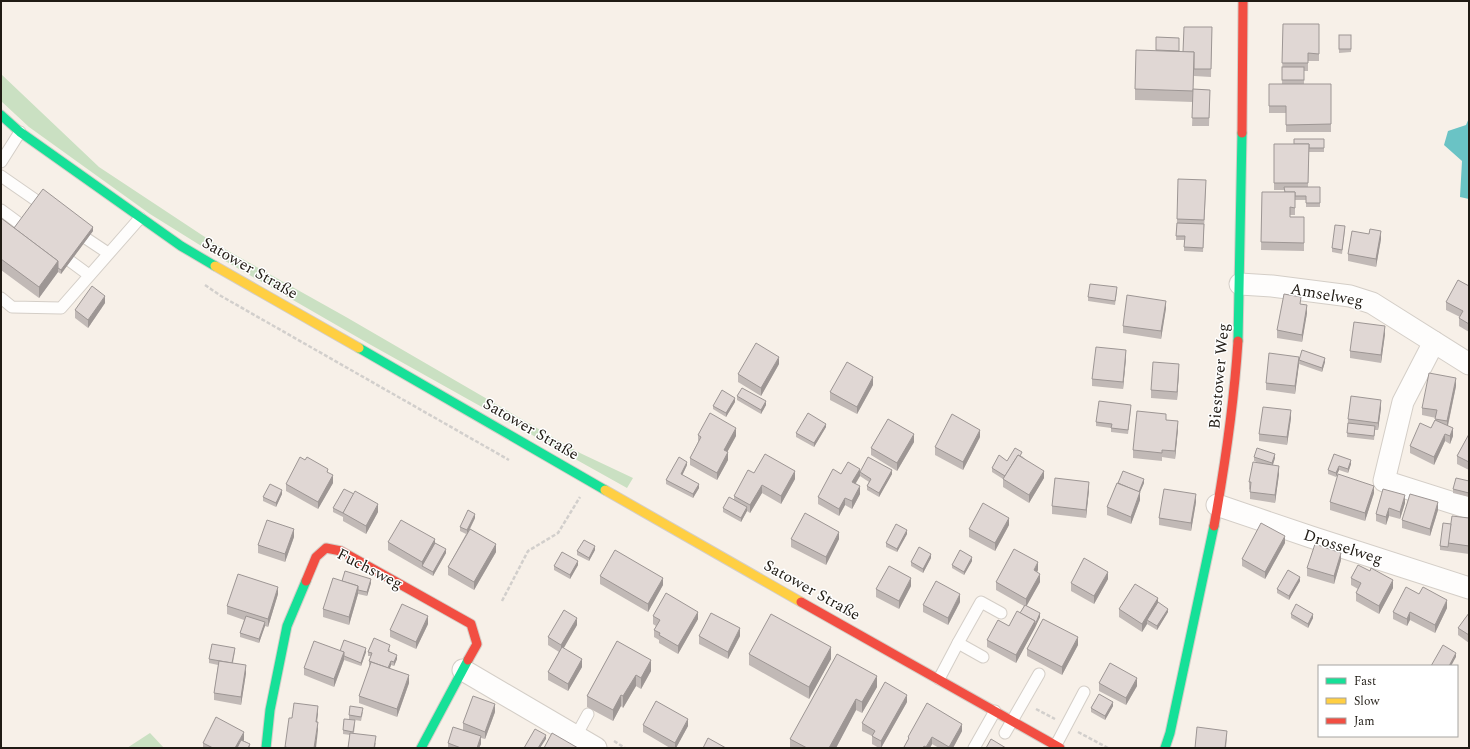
<svg xmlns="http://www.w3.org/2000/svg" width="1470" height="749" viewBox="0 0 1470 749" font-family="Spectral,serif">
<rect width="100%" height="100%" fill="#f7f0e8"/>
<g fill="#cae0c2">
<path d="M1 74 99 167 214 243 346 317 580 453 633 478 627 488 371 345 227 262 150 214 29 127 1 101Z"/>
<path d="M150 733 164 748H127Z"/>
</g>
<path fill="#6ac3c5" d="M1469 118V199L1460 197 1462 161 1444 145 1448 131 1466 125Z"/>
<g fill="none" stroke-linecap="round" stroke-linejoin="round">
<g stroke="#d4cec7" stroke-width="13">
<g id="lane">
<path d="M1 162 20 132"/>
<path d="M1 176 37 201"/>
<path d="M1 210 20 224"/>
<path d="M87 239 108 253"/>
<path d="M70 261 89 275"/>
<path d="M1 298 12 307 61 308 140 218"/>
<path d="M983 657 958 643 981 602 1001 613"/>
<path d="M939 679 958 643"/>
<path d="M1005 733 1039 674"/>
<path d="M576 736 588 714"/>
<path d="M1056 745 1084 692"/>
<path d="M974 748 995 711"/>
</g>
</g>
<g stroke="#d4cec7" stroke-width="23">
<g id="street">
<path d="M1240 284 1272 286 1350 296 1372 303 1469 364"/>
<path d="M1434 342 1403 402 1384 481 1469 508"/>
<path d="M1217 505 1311 537 1469 588"/>
<path d="M463 670 596 748"/>
</g>
</g>
<g stroke="#d4cec7" stroke-width="11">
<g id="fast">
<path d="M1 115 20 132 181 246 215 266"/>
<path d="M1238 341 1242 133"/>
<path d="M359 348 605 490"/>
<path d="M266 748 270 710 287 626 306 581"/>
<path d="M421 748 468 660"/>
<path d="M1165 748 1170 733 1214 526"/>
</g>
</g>
<g stroke="#d4cec7" stroke-width="11">
<g id="slow">
<path d="M215 266 359 348"/>
<path d="M605 490 801 602"/>
</g>
</g>
<g stroke="#d4cec7" stroke-width="11">
<g id="jam">
<path d="M1242 133 1243 1"/>
<path d="M1214 526C1225 465 1234 403 1238 341"/>
<path d="M306 581 316 557 326 548 341 551 471 624 477 644 468 660"/>
<path d="M801 602 1060 748"/>
</g>
</g>
<g stroke="#d2cfcc" stroke-width="2.5" stroke-dasharray="4 2" stroke-linecap="butt">
<path d="M205 285 221 296 509 460"/>
<path d="M502 601 528 551 558 533 580 497"/>
<path d="M1036 709 1055 719"/>
<path d="M1078 732 1108 748"/>
<path d="M614 741 625 748"/>
</g>
<use href="#lane" stroke="#fefdfc" stroke-width="11"/>
<use href="#street" stroke="#fefdfc" stroke-width="21"/>
<use href="#fast" stroke="#16e098" stroke-width="9"/>
<use href="#slow" stroke="#ffcf43" stroke-width="9"/>
<use href="#jam" stroke="#f24e42" stroke-width="9"/>
</g>
<g fill="#c1b9b6">
<path d="M1283 24H1319V61H1308V71H1304V84H1331V132H1286V113H1269V84H1282Z"/>
<path d="M1212 27 1211 77 1194 76V74L1193 89 1210 90 1209 126H1192L1193 102 1135 100V89L1156 51V37L1179 38V52H1183Z"/>
<path d="M1339 35H1351V52L1339 53Z"/>
<path d="M1324 139V152H1309L1308 187H1320V207H1306V200H1295V215H1290V217H1304V251L1261 250 1262 192H1284L1285 190H1274V144H1294Z"/>
<path d="M1206 188 1203 252 1184 251V240H1176L1177 219Z"/>
<path d="M1 218 14 228 93 231 61 274 58 272 39 298 1 270Z"/>
<path d="M1345 230 1342 254 1332 252V248Z"/>
<path d="M1381 239 1376 267 1348 261V254Z"/>
<path d="M1469 286V332L1459 326V318L1460 317 1446 310V302Z"/>
<path d="M1117 291 1115 305 1088 301V297Z"/>
<path d="M105 303 88 328 75 318V310Z"/>
<path d="M1301 304 1307 313 1302 342 1277 338V330Z"/>
<path d="M1166 308 1161 339 1123 333V326Z"/>
<path d="M1385 334 1381 363 1350 358V351Z"/>
<path d="M1126 358 1123 389 1092 386V379Z"/>
<path d="M1299 360 1325 362 1322 372 1299 364 1295 394 1266 390V383Z"/>
<path d="M779 364 761 396 738 382V374Z"/>
<path d="M1179 372 1177 400 1151 398V390Z"/>
<path d="M873 385 857 414 830 400V392Z"/>
<path d="M1456 386 1448 426 1453 436 1450 444 1445 441 1434 465 1410 453V446L1431 428 1436 418 1422 415V408Z"/>
<path d="M737 396 766 405 761 414 737 400Z"/>
<path d="M735 402 726 417 713 409V406Z"/>
<path d="M1381 408 1378 430H1375L1374 440 1347 437 1348 419Z"/>
<path d="M1131 409 1128 434 1111 432V428L1096 426V422Z"/>
<path d="M1291 418 1287 445 1259 441V434Z"/>
<path d="M1166 420 1178 429 1175 459 1162 457V461L1133 458V450Z"/>
<path d="M826 427 814 447 796 437V433Z"/>
<path d="M1469 434V470L1457 464V456Z"/>
<path d="M698 435 736 436 727 452 728 460 717 480 690 465V458L698 442Z"/>
<path d="M980 437 963 470 935 455V447Z"/>
<path d="M914 442 897 471 871 455V448Z"/>
<path d="M1334 454 1351 464 1348 473 1339 470 1336 477 1328 474V470Z"/>
<path d="M1022 456 1044 478 1029 503 1003 487V479L992 472V468L1007 461Z"/>
<path d="M1254 457 1275 458 1273 465 1279 474 1275 503 1250 499V490L1249 489V482L1262 464 1254 461Z"/>
<path d="M687 465 682 475 699 488 693 498 666 484V480Z"/>
<path d="M860 472 892 474 879 497 867 490V486L869 482 860 476 856 483 860 494 852 509 845 505 839 516 818 504V497L841 474Z"/>
<path d="M328 473 333 483 318 509 286 491V484Z"/>
<path d="M754 473 795 479 781 504 762 493 750 513 747 511 741 522 723 512V508L734 500V496Z"/>
<path d="M1469 481V497L1453 493V489Z"/>
<path d="M1118 483H1144L1140 492V500L1131 524 1107 515V507Z"/>
<path d="M1383 489 1405 503 1400 519 1389 516 1386 525 1376 521V514Z"/>
<path d="M1089 490 1086 518 1052 514V506Z"/>
<path d="M1374 493 1365 521 1330 510V502Z"/>
<path d="M282 494 276 507 263 501V497Z"/>
<path d="M1196 502 1191 531 1159 525V518Z"/>
<path d="M333 508 378 512 366 534 343 521V517L333 512Z"/>
<path d="M1438 510 1430 536 1402 528V520Z"/>
<path d="M475 518 470 529 496 552 474 590 448 575V567L466 534 460 531V527Z"/>
<path d="M1469 518V554L1440 550V546L1451 524Z"/>
<path d="M1009 525 995 551 969 537V529Z"/>
<path d="M907 534 897 552 886 547V543Z"/>
<path d="M294 537 285 562 258 553V545Z"/>
<path d="M791 539H839L826 565 791 547Z"/>
<path d="M388 542 435 543 446 553 433 576 388 550Z"/>
<path d="M1285 543 1265 579 1242 566V559Z"/>
<path d="M595 550 589 561 577 555V551Z"/>
<path d="M931 558 923 573 911 566V562Z"/>
<path d="M1341 560 1334 584 1307 576V568Z"/>
<path d="M972 561 964 575 952 568V565Z"/>
<path d="M578 565 570 579 554 570V566Z"/>
<path d="M1038 570 1037 572 1040 582 1026 606 1040 617 1016 663 987 647V640L1009 626 1020 613 1024 606 996 590V582Z"/>
<path d="M600 576 663 585 648 612 600 584Z"/>
<path d="M1351 578 1393 588 1379 614 1356 601V593L1358 589 1351 585Z"/>
<path d="M1108 579 1094 604 1071 591V583Z"/>
<path d="M342 581 371 583 367 596 358 594 349 625 323 617V609Z"/>
<path d="M1300 581 1289 600 1277 593V589Z"/>
<path d="M911 586 899 609 876 597V589Z"/>
<path d="M278 594 268 627 265 626 259 643 240 637V633L244 620 227 614V606Z"/>
<path d="M1419 594 1447 608 1435 633 1410 620 1407 626 1393 619V612Z"/>
<path d="M960 602 948 625 923 612V605Z"/>
<path d="M1158 602 1168 612 1157 630 1147 624 1142 632 1119 617V609Z"/>
<path d="M1469 613V643L1458 635V628Z"/>
<path d="M1291 614 1313 618 1308 628 1291 618Z"/>
<path d="M653 616 698 619 678 654 659 643V640L654 637V630L656 626 653 624Z"/>
<path d="M428 624 416 649 390 637V630Z"/>
<path d="M577 625 563 648 582 667 568 691 548 680V672L559 652 548 645V637Z"/>
<path d="M699 636H740L728 659 699 644Z"/>
<path d="M617 641 651 671 641 689 636 686 623 708 621 706 613 721 587 707V696Z"/>
<path d="M1078 645 1062 675 1027 656V649Z"/>
<path d="M390 649 389 652 397 659 394 666 391 665 390 668 409 683 397 717 359 703V696L370 666 369 665V661L371 656H368V652Z"/>
<path d="M235 651 233 663 246 673 241 705 214 700V693L218 665 209 663V659Z"/>
<path d="M340 651 366 652 361 666 344 660 334 687 304 675V668Z"/>
<path d="M749 654 831 659 809 699 749 665Z"/>
<path d="M877 676V687L862 713 856 710 836 748H790V739Z"/>
<path d="M1099 683 1137 686 1126 705 1099 691Z"/>
<path d="M907 702 881 748H879L872 744V736L862 731V723Z"/>
<path d="M1113 706 1105 720 1091 712V708Z"/>
<path d="M363 712 361 721 349 719V715Z"/>
<path d="M495 712 485 739 481 738V744L479 748H448V743L463 730V723Z"/>
<path d="M355 724 354 733 376 743 375 748H348L350 735 343 734V730Z"/>
<path d="M643 725 688 726 676 748H670L643 732Z"/>
<path d="M962 731 953 748H939L932 744 930 748H904L908 740V737Z"/>
<path d="M243 740 250 744V748H203V743L244 740Z"/>
</g>
<g fill="#9d9694">
<path d="M93 227V231L61 274V270Z"/>
<path d="M1381 231V239L1376 267V259Z"/>
<path d="M58 261V272L39 298V287Z"/>
<path d="M105 296V303L88 328V320Z"/>
<path d="M1166 301V308L1161 339V331Z"/>
<path d="M1307 305V313L1302 342V335Z"/>
<path d="M1385 326V334L1381 363V355Z"/>
<path d="M1126 350V358L1123 389V382Z"/>
<path d="M779 357V364L761 396V388Z"/>
<path d="M1299 357V364L1295 394V386Z"/>
<path d="M1325 358V362L1322 372V368Z"/>
<path d="M1179 364V372L1177 400V392Z"/>
<path d="M873 377V385L857 414V407Z"/>
<path d="M1456 378V386L1447 429V421Z"/>
<path d="M735 398V402L726 417V413Z"/>
<path d="M1381 400V408L1378 430V423Z"/>
<path d="M766 401V405L761 414V410Z"/>
<path d="M1291 410V418L1287 445V437Z"/>
<path d="M1178 421V429L1175 459V451Z"/>
<path d="M826 424V427L814 447V443Z"/>
<path d="M736 428V436L724 458V450Z"/>
<path d="M1453 428V436L1450 444V436Z"/>
<path d="M980 430V437L963 470V462Z"/>
<path d="M914 434V442L897 471V463Z"/>
<path d="M1445 434V441L1434 465V457Z"/>
<path d="M728 452V460L717 480V473Z"/>
<path d="M1275 454V458L1272 467V463Z"/>
<path d="M1351 460V464L1348 473V469Z"/>
<path d="M687 462V465L681 478V474Z"/>
<path d="M1279 466V474L1275 503V495Z"/>
<path d="M1339 466V470L1336 477V473Z"/>
<path d="M860 469V476L852 489V482Z"/>
<path d="M892 470V474L879 497V493Z"/>
<path d="M795 471V479L781 504V496Z"/>
<path d="M1044 471V478L1029 503V495Z"/>
<path d="M333 475V483L318 509V502Z"/>
<path d="M1144 479V483L1137 499V495Z"/>
<path d="M1089 482V490L1086 518V510Z"/>
<path d="M699 484V488L693 498V494Z"/>
<path d="M762 485V493L750 513V505Z"/>
<path d="M860 486V494L852 509V501Z"/>
<path d="M1374 486V493L1365 521V513Z"/>
<path d="M282 490V494L276 507V503Z"/>
<path d="M1140 492V500L1131 524V517Z"/>
<path d="M1196 494V502L1191 531V523Z"/>
<path d="M1405 495V503L1400 519V512Z"/>
<path d="M845 498V505L839 516V509Z"/>
<path d="M1438 502V510L1430 536V529Z"/>
<path d="M378 504V512L366 534V526Z"/>
<path d="M747 507V511L741 522V518Z"/>
<path d="M1389 508V516L1386 525V517Z"/>
<path d="M475 514V518L467 534V530Z"/>
<path d="M1009 518V525L995 551V543Z"/>
<path d="M294 529V537L285 562V554Z"/>
<path d="M907 530V534L897 552V549Z"/>
<path d="M839 532V539L826 565V557Z"/>
<path d="M1285 536V543L1265 579V572Z"/>
<path d="M435 539V547L422 566V562Z"/>
<path d="M496 544V552L474 590V582Z"/>
<path d="M595 546V550L589 561V558Z"/>
<path d="M446 549V553L433 576V572Z"/>
<path d="M1341 553V560L1334 584V576Z"/>
<path d="M931 554V558L923 573V569Z"/>
<path d="M972 557V561L964 575V572Z"/>
<path d="M578 561V565L570 579V575Z"/>
<path d="M1038 562V570L1034 578V570Z"/>
<path d="M1108 572V579L1094 604V596Z"/>
<path d="M1040 574V582L1026 607V599Z"/>
<path d="M1300 577V581L1289 600V596Z"/>
<path d="M663 578V585L648 612V604Z"/>
<path d="M911 578V586L899 609V601Z"/>
<path d="M371 579V583L367 596V592Z"/>
<path d="M1393 580V588L1379 614V606Z"/>
<path d="M358 586V594L349 625V617Z"/>
<path d="M278 587V594L268 627V619Z"/>
<path d="M960 594V602L948 625V618Z"/>
<path d="M1158 598V606L1147 620V624L1142 632V624Z"/>
<path d="M1447 600V608L1435 633V625Z"/>
<path d="M1168 609V612L1157 630V626Z"/>
<path d="M698 612V619L678 654V646Z"/>
<path d="M1410 612V620L1407 626V619Z"/>
<path d="M1040 613V617L1035 628V625Z"/>
<path d="M1313 614V618L1308 628V624Z"/>
<path d="M428 616V624L416 649V642Z"/>
<path d="M577 618V625L561 653V645Z"/>
<path d="M1035 621V628L1016 663V655Z"/>
<path d="M265 622V626L259 643V639Z"/>
<path d="M740 628V636L728 659V652Z"/>
<path d="M1078 637V645L1062 675V667Z"/>
<path d="M831 647V659L809 699V687Z"/>
<path d="M366 648V652L361 666V663Z"/>
<path d="M344 652V660L334 687V679Z"/>
<path d="M1456 653V657L1451 666H1449Z"/>
<path d="M397 655V659L394 666V662Z"/>
<path d="M582 659V667L568 691V684Z"/>
<path d="M651 660V671L641 689V678Z"/>
<path d="M391 661V665L388 673V669Z"/>
<path d="M246 665V673L241 705V697Z"/>
<path d="M409 675V683L397 717V709Z"/>
<path d="M636 675V686L623 708V696Z"/>
<path d="M877 676V687L862 713V702Z"/>
<path d="M1137 678V686L1126 705V698Z"/>
<path d="M621 695V706L613 721V710Z"/>
<path d="M907 695V702L881 748V741Z"/>
<path d="M856 699V710L836 748H829Z"/>
<path d="M1113 702V706L1105 720V716Z"/>
<path d="M495 704V712L485 739V732Z"/>
<path d="M318 706V714L316 730V722Z"/>
<path d="M688 719V726L676 748H675V743Z"/>
<path d="M318 722V730L316 748H314Z"/>
<path d="M962 724V731L953 748H949V747Z"/>
<path d="M1227 731 1226 748H1225Z"/>
<path d="M244 732V740L239 748H235Z"/>
<path d="M546 735V739L540 748H538Z"/>
<path d="M481 736V744L479 748H477Z"/>
<path d="M932 737V744L930 748H926Z"/>
</g>
<g fill="#e0d7d4" stroke="#9d9694">
<path d="M1283 24H1319V54L1308 53V63H1282Z"/>
<path d="M1184 27H1212L1211 69H1194V52H1183Z"/>
<rect x="1339" y="35" width="12" height="14"/>
<path d="M1156 37 1179 38V51L1156 50Z"/>
<path d="M1136 50 1194 52 1193 91 1135 89Z"/>
<rect x="1282" y="67" width="22" height="13"/>
<path d="M1269 84H1331V124L1286 125V106H1269Z"/>
<path d="M1193 89 1210 90 1209 118H1192Z"/>
<path d="M1294 139H1324V148H1309V144H1294Z"/>
<path d="M1274 144H1309L1308 183H1274Z"/>
<path d="M1178 179 1206 180 1204 220 1177 219Z"/>
<path d="M1284 187H1320V203H1306V196H1295V192H1285Z"/>
<path d="M43 189 93 227 61 270 58 268V261L14 228Z"/>
<path d="M1262 192H1295V208L1290 207V217H1304V243L1261 242Z"/>
<path d="M1 218 58 261 39 287 1 259Z"/>
<path d="M1177 223 1204 224 1203 248 1184 247 1185 236H1176Z"/>
<path d="M1335 225 1345 226 1342 250 1332 248Z"/>
<path d="M1370 229 1381 231 1376 259 1348 254 1352 231 1369 234Z"/>
<path d="M1458 280 1469 286V324L1459 318 1463 311 1446 302Z"/>
<path d="M1090 284 1117 287 1115 301 1088 297Z"/>
<path d="M92 286 105 296 88 320 75 310Z"/>
<path d="M1284 294 1301 297 1300 304 1307 305 1302 335 1277 330Z"/>
<path d="M1127 295 1166 301 1161 331 1123 326Z"/>
<path d="M1354 322 1385 326 1381 355 1350 351Z"/>
<path d="M756 343 779 357 761 388 738 374Z"/>
<path d="M1096 347 1126 350 1123 382 1092 379Z"/>
<path d="M1302 350 1325 358 1322 368 1299 360Z"/>
<path d="M1269 353 1299 357 1295 386 1266 383Z"/>
<path d="M847 362 873 377 857 407 830 392Z"/>
<path d="M1153 362 1179 364 1177 392 1151 390Z"/>
<path d="M1429 373 1456 378 1447 421 1435 419 1437 410 1422 408Z"/>
<path d="M742 388 766 401 761 410 737 396Z"/>
<path d="M722 390 735 398 726 413 713 406Z"/>
<path d="M1351 396 1381 400 1378 423 1348 419Z"/>
<path d="M1099 401 1131 405 1128 430 1111 428 1112 424 1096 422Z"/>
<path d="M1263 407 1291 410 1287 437 1259 434Z"/>
<path d="M1137 411 1166 414V420L1178 421 1175 451 1162 450V453L1133 450Z"/>
<path d="M710 413 736 428 724 450 728 452 717 473 690 458 701 437 698 435Z"/>
<path d="M808 413 826 424 814 443 796 433Z"/>
<path d="M952 414 980 430 963 462 935 447Z"/>
<path d="M888 419 914 434 897 463 871 448Z"/>
<path d="M1435 420 1453 428 1450 436 1445 434 1434 457 1410 446 1420 423 1431 428Z"/>
<path d="M1348 423 1375 426 1374 436 1347 433Z"/>
<path d="M1469 434V462L1457 456Z"/>
<path d="M1015 448 1022 452 1020 456 1018 455 1005 476 992 468 999 455 1007 461Z"/>
<path d="M1257 448 1275 454 1272 463 1254 457Z"/>
<path d="M765 454 795 471 781 496 762 485 750 505 734 496 748 470 754 473Z"/>
<path d="M1334 454 1351 460 1348 469 1339 466 1336 473 1328 470Z"/>
<path d="M1018 455 1044 471 1029 495 1003 479Z"/>
<path d="M300 457 305 460 307 457 328 469 327 472 333 475 318 502 286 484Z"/>
<path d="M679 457 687 462 681 474 699 484 693 494 666 480Z"/>
<path d="M868 457 892 470 879 493 867 486 871 479 860 472Z"/>
<path d="M848 462 860 469 852 482 860 486 852 501 845 498 839 509 818 497 833 469 841 474Z"/>
<path d="M1253 462 1279 466 1275 495 1250 492 1251 482H1249Z"/>
<path d="M1123 471 1144 479 1139 492 1118 483Z"/>
<path d="M1338 474 1374 486 1365 513 1330 502Z"/>
<path d="M1055 478 1089 482 1086 510 1052 506Z"/>
<path d="M1456 478 1469 481V493L1453 489Z"/>
<path d="M1117 483 1140 492 1131 517 1107 507Z"/>
<path d="M270 484 282 490 276 503 263 497Z"/>
<path d="M344 489 354 494 343 513 333 508Z"/>
<path d="M1164 489 1196 494 1191 523 1159 518Z"/>
<path d="M1383 489 1405 495 1400 512 1389 508 1386 517 1376 514Z"/>
<path d="M355 491 378 504 366 526 343 513Z"/>
<path d="M1410 494 1438 502 1430 529 1402 520Z"/>
<path d="M729 497 747 507 741 518 723 508Z"/>
<path d="M983 503 1009 518 995 543 969 529Z"/>
<path d="M468 510 475 514 467 530 460 527Z"/>
<path d="M805 513 839 532 826 557 791 539Z"/>
<path d="M1452 516 1469 518V546L1448 543Z"/>
<path d="M267 520 294 529 285 554 258 545Z"/>
<path d="M401 520 435 539 422 562 388 542Z"/>
<path d="M1261 523 1285 536 1265 572 1242 559Z"/>
<path d="M1443 523 1451 524 1448 547 1440 546Z"/>
<path d="M896 524 907 530 897 549 886 543Z"/>
<path d="M470 529 496 544 474 582 448 567Z"/>
<path d="M584 540 595 546 589 558 577 551Z"/>
<path d="M435 543 446 549 433 572 422 566Z"/>
<path d="M1315 544 1341 553 1334 576 1307 568Z"/>
<path d="M919 547 931 554 923 569 911 562Z"/>
<path d="M1014 549 1038 562 1034 570 1040 574 1026 599 996 582Z"/>
<path d="M615 550 663 578 648 604 600 576Z"/>
<path d="M960 550 972 557 964 572 952 565Z"/>
<path d="M562 552 578 561 570 575 554 566Z"/>
<path d="M1084 558 1108 572 1094 596 1071 583Z"/>
<path d="M1358 565 1370 571 1371 568 1393 580 1379 606 1356 593 1361 583 1351 578Z"/>
<path d="M889 566 911 578 899 601 876 589Z"/>
<path d="M1288 570 1300 577 1289 596 1277 589Z"/>
<path d="M345 571 371 579 367 592 358 590V586L342 581Z"/>
<path d="M238 574 278 587 268 619 227 606Z"/>
<path d="M333 578 358 586 349 617 323 609Z"/>
<path d="M936 581 960 594 948 618 923 605Z"/>
<path d="M1135 584 1158 598 1142 624 1119 609Z"/>
<path d="M1406 587 1419 594 1423 587 1447 600 1435 625 1410 612 1407 619 1393 612Z"/>
<path d="M666 593 698 612 678 646 659 635 660 633 654 630 660 620 653 616Z"/>
<path d="M1158 602 1168 609 1157 626 1147 620Z"/>
<path d="M402 604 428 616 416 642 390 630Z"/>
<path d="M1296 604 1313 614 1308 624 1291 614Z"/>
<path d="M1025 605 1040 613 1035 625V621L1020 613Z"/>
<path d="M564 610 577 618 561 645 548 637Z"/>
<path d="M1017 611 1035 621 1016 655 987 640 998 620 1009 626Z"/>
<path d="M711 613 740 628 728 652 699 636Z"/>
<path d="M1469 613V635L1458 628Z"/>
<path d="M771 614 831 647 809 687 749 654Z"/>
<path d="M246 616 265 622 259 639 240 633Z"/>
<path d="M1043 619 1078 637 1062 667 1027 649Z"/>
<path d="M374 638 390 645 388 651 397 655 394 662 391 661 388 668 369 661 372 653 368 652Z"/>
<path d="M344 640 366 648 361 663 344 656V652L340 651Z"/>
<path d="M314 641 344 652 334 679 304 668Z"/>
<path d="M617 641 651 660 641 678 636 675 623 696 621 695 613 710 587 696Z"/>
<path d="M212 644 235 648 232 663 209 659Z"/>
<path d="M1443 645 1456 653 1449 666H1431Z"/>
<path d="M562 647 582 659 568 684 548 672Z"/>
<path d="M837 654 877 676 862 702 856 699 829 748H807L790 739Z"/>
<path d="M219 661 246 665 241 697 214 693Z"/>
<path d="M371 662 409 675 397 709 359 696Z"/>
<path d="M1110 663 1137 678 1126 698 1099 683Z"/>
<path d="M885 682 907 695 881 741 872 736 875 731 862 723Z"/>
<path d="M1099 694 1113 702 1105 716 1091 708Z"/>
<path d="M473 696 495 704 485 732 463 723Z"/>
<path d="M656 701 688 719 675 743 643 725Z"/>
<path d="M294 703 318 706 316 722H318L314 748H290L285 747 289 718H292Z"/>
<path d="M927 703 962 724 949 747 932 737 926 747 924 746 923 748H906L904 747 909 738 908 737Z"/>
<path d="M350 706 363 708 361 717 349 715Z"/>
<path d="M216 717 244 732 235 748H213L203 743Z"/>
<path d="M344 719 355 720 353 732 343 730Z"/>
<path d="M453 727 481 736 477 748H461L448 743Z"/>
<path d="M1197 727 1227 731 1225 748H1195Z"/>
<path d="M535 729 546 735 538 748H524Z"/>
<path d="M350 733 376 736 374 748H348Z"/>
<path d="M552 733 578 748H544Z"/>
<path d="M708 738 726 748H703Z"/>
<path d="M991 739 1006 748H986Z"/>
<path d="M241 740 250 744 248 748H237Z"/>
</g>
<g text-anchor="middle" dominant-baseline="central" stroke-width="3" stroke-linejoin="round" paint-order="stroke">
<g font-size="16" fill="#201b14" stroke="#fff">
<text transform="translate(250 268) rotate(30)">Satower Straße</text>
<text transform="translate(1327 295) rotate(10)">Amselweg</text>
<text transform="translate(1219 376) rotate(-85)">Biestower Weg</text>
<text transform="translate(531 429) rotate(30)">Satower Straße</text>
<text transform="translate(1343 547) rotate(18)">Drosselweg</text>
<text transform="translate(370 569) rotate(27)">Fuchsweg</text>
<text transform="translate(812 590) rotate(29)">Satower Straße</text>
</g>
</g>
<rect width="1470" height="749" fill="none" stroke="#201b14" stroke-width="4"/>
<rect x="1318" y="665" width="140" height="72" fill="#ffffff" stroke="#a6a4a1"/>
<rect x="1326" y="678" width="20" height="6" fill="#16e098" stroke="#a6a4a1"/>
<text x="1354" y="685" font-size="12" fill="#201b14">Fast</text>
<rect x="1326" y="698" width="20" height="6" fill="#ffcf43" stroke="#a6a4a1"/>
<text x="1354" y="705" font-size="12" fill="#201b14">Slow</text>
<rect x="1326" y="718" width="20" height="6" fill="#f24e42" stroke="#a6a4a1"/>
<text x="1354" y="725" font-size="12" fill="#201b14">Jam</text>
</svg>
